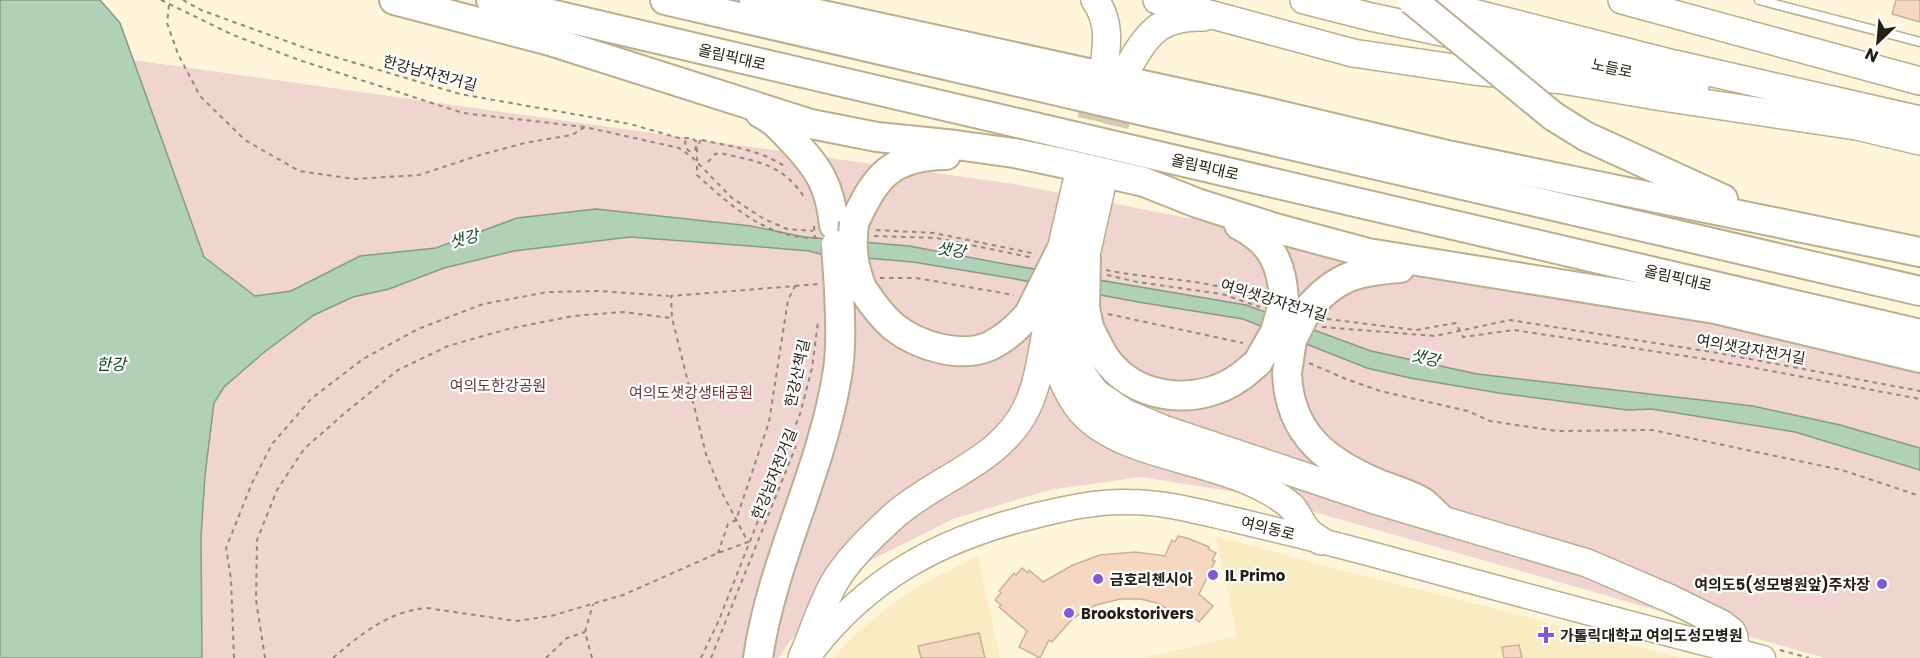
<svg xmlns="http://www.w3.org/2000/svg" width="1920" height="658" viewBox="0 0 1920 658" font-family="Poppins,'Noto Sans KR',sans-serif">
<rect width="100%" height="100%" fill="#fff5da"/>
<g fill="#f9ebc2">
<path d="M1216 536 1336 569 1492 608 1680 658H1142L1237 636Z"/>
<path d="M978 556 1000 658H833L855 634 898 600 926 582Z"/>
</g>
<path fill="#efd4d0" d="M133 60 1014 184 1920 361V658H1825L1255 495 1141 477 1049 490 953 519 871 560 789 642 779 658H202L201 537 205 475 214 403 224 387 204 257Z"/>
<path fill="#b0d0b8" stroke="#869b87" stroke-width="1.5" d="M0 0H100L120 23 204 257 255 296 291 291 360 256 436 248 517 218 596 209 751 226 804 237 909 246 1005 264 1246 305 1371 351 1477 374 1753 406 1840 425 1920 448V470L1795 432 1652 409 1627 410 1499 393 1410 378 1367 368 1243 319 1138 302 1010 278 913 262 820 254 809 251 750 246 630 237 514 251 444 268 389 289 353 297 314 315 262 354 224 387 214 403 205 475 201 537 202 658H0Z"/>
<g fill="#f6d8c1" stroke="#ccaf98" stroke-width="1.5">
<path d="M1896 0H1920V22L1892 14Z"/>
<path d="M1178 536 1187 538 1209 547 1208 549 1216 553 1212 560 1215 561 1199 594 1213 606 1199 622 1184 609 1180 616 1157 603 1140 599H1120L1096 605 1073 618 1052 642 1049 640 1040 658 1019 647 1027 631 999 607 1001 605 995 600 1001 593 999 591 1014 573 1016 575 1022 568 1028 573 1029 570 1043 582 1073 565 1100 555 1135 552 1165 556 1172 540 1175 542Z"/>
<path d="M979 633 985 658H921L918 646Z"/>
<path d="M1519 645 1522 658H1504L1502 647Z"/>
</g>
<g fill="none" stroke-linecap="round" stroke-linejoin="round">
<g stroke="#d3cab2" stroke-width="27" stroke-dasharray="27 14" stroke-linecap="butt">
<path d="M1082 160 1100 78"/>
<path d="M1106 166 1125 84"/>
</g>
<g stroke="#baae8e" stroke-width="11">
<path id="service" d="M1759 0 1920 42"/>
</g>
<g stroke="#baae8e" stroke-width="27">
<path id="secondary" d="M807 658C867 577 942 538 1038 515 1067 508 1098 501 1129 502 1165 502 1200 512 1235 520 1277 530 1318 540 1360 551 1494 587 1628 624 1763 658"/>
</g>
<g stroke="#baae8e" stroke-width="30">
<g id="primary">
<path d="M1095 0C1108 19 1108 37 1105 59"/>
<path d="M1157 0 1353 53 1474 71 1563 80 1656 96 1856 126"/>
<path d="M1304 0 1371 17 1695 86"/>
<path d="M1422 0 1674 64 1920 120"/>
<path d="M1622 0 1920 81"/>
<path d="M1130 64C1149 30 1163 16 1204 17"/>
<path d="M1840 122 1920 141"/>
<path d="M1061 250 1077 181"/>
<path d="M1086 255 1101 188"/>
<path d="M1070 323C1072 360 1082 379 1106 405"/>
<path d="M1046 332C1055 359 1063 389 1081 411 1116 453 1204 459 1253 483 1266 489 1281 497 1292 507 1298 514 1301 523 1307 530 1310 534 1317 538 1321 541"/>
<path d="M1094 392 1125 413 1163 429 1375 500 1587 563 1671 599 1722 624 1732 632 1734 637 1735 651"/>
<path d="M802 658C813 633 821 606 834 583 847 560 876 532 895 515 937 478 1002 461 1027 407 1040 380 1042 347 1049 319"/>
</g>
</g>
<g stroke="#baae8e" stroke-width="32">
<g id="trunk">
<path d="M394 0 550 41 811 124 877 137 956 145 1014 153 1062 163 1144 182 1197 203 1275 228 1368 253 1715 309 1920 358"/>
<path d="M491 0 1920 334"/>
<path d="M665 0 1920 291"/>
<path d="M754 0 1262 111 1452 156 1920 252"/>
<path d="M760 113C774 120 782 129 792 140 819 168 830 186 834 225"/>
<path d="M1553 116 1585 136 1723 199"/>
<path d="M854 223C876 176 890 156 946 155"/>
<path d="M1239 225C1272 242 1282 264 1284 300"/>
<path d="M862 288C871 302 881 316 894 327 918 346 961 359 990 346 1006 338 1018 327 1029 314"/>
<path d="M1307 310C1336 276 1357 271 1400 268"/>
<path d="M1089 327C1095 340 1101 353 1109 363 1141 402 1201 405 1240 377 1246 373 1252 367 1258 362"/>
<path d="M1287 373C1289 435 1328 463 1381 485 1395 490 1412 495 1424 503 1430 508 1435 514 1441 519"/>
<path d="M758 658C772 561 821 473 837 376 842 347 840 318 839 289"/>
</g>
</g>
<g stroke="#918a77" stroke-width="2" stroke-dasharray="4.5 4.5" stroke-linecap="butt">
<path d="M161 0 233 35 299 60 463 113 585 127 679 148 692 157 732 198 764 219 787 229 813 231"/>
<path d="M183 0 201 10 308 49 460 94 630 124 679 138H692L697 142 695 150 689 151 686 148 685 142 688 139"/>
<path d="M169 5 167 23 178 54 200 96 245 140 299 171 354 179 419 175 480 155 525 143 572 135 585 127"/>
<path d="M701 140 697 146V175C732 207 767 239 818 238"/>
<path d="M702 140C732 147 762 150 787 168"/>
<path d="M708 162 715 154 720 153C759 162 784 164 806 200"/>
<path d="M876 230 934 233 1036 254"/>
<path d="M874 236 937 238 1034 258"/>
<path d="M1106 270C1144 278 1183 278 1221 287 1235 290 1248 296 1261 300"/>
<path d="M1107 275 1137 282 1222 294 1260 307"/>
<path d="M880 278H916L1014 295"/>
<path d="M795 286 818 284"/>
<path d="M1108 314 1243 343"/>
<path d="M1327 319 1416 330 1456 323 1463 337 1514 330 1718 361 1920 399"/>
<path d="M1322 327 1435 336 1510 320 1718 353 1920 391"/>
<path d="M1309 363 1346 379 1380 391 1468 411 1490 421 1557 431 1652 430 1842 470 1920 496"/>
<path d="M1780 650 1809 658"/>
<path d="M234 658 231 579 226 548 252 483 272 444 312 398 363 359 418 329 483 304 548 292 599 291 669 296"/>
<path d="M265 658 256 600 257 540 277 490 304 449 346 412 398 370 448 346 508 329 573 316 623 312 671 318"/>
<path d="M333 658C361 634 389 611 427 608L516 621 551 616 623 595 718 553 748 542 721 491 706 454 672 318 671 296 795 286 788 300 769 422 736 520 728 524 718 553"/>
<path d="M546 658 567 638 585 632"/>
<path d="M592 658 585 632 593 604"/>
<path d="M701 658 719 620 800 414 812 368 818 322"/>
<path d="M711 658 796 446"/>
</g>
<use href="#service" stroke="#fff" stroke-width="8"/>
<use href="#secondary" stroke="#fff" stroke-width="24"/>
<use href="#primary" stroke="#fff" stroke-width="27"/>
<use href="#trunk" stroke="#fff" stroke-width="28"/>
<g stroke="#baae8e" stroke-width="30" stroke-linecap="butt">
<g id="primary-bridge">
<path d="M1049 319 1059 263"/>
<path d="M1070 323 1080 277"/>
</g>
</g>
<g stroke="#baae8e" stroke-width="32" stroke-linecap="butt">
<g id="trunk-bridge">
<path d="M1412 0 1553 116"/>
<path d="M854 223C851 248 853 266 862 288"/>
<path d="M836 245 839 289"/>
<path d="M1086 255 1085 308 1089 327"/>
<path d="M1029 314 1061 250"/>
<path d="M1258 362 1275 332 1284 300"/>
<path d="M1287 373 1292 340 1307 310"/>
</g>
</g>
<path stroke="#918a77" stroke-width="2" stroke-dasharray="4.5 4.5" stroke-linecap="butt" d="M814 226 815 238"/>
<use href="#primary-bridge" stroke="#fff" stroke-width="27"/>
<use href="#trunk-bridge" stroke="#fff" stroke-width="28"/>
</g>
<g fill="#8059d3" stroke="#fff" stroke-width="2">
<circle cx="1213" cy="575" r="6"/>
<circle cx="1098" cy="579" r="6"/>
<circle cx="1882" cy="584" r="6"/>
<circle cx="1069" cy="613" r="6"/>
<path d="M1543 626h6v6h6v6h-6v6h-6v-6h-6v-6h6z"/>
</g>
<g text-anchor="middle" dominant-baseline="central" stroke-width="4.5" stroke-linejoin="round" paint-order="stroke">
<g font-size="15" fill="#242014" stroke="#fff">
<text transform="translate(732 57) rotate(13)">올림픽대로</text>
<text transform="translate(1612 68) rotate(12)">노들로</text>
<text transform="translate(430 73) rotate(15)">한강남자전거길</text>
<text transform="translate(1205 167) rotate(13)">올림픽대로</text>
<text transform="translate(1678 278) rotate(13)">올림픽대로</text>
<text transform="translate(1274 300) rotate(17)">여의샛강자전거길</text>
<text transform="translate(1751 349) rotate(10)">여의샛강자전거길</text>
<text transform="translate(797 373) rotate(-78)">한강산책길</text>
<text transform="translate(774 474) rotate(-68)">한강남자전거길</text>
<text transform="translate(1268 528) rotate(14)">여의동로</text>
</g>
<g font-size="15" fill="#69342d" stroke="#fff">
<text x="498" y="385">여의도한강공원</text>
<text x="691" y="392">여의도샛강생태공원</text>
</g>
<g font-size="15" font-weight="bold" fill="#242014" stroke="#fff" text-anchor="start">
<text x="1225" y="575">IL Primo</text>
<text x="1110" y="579">금호리첸시아</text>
<text x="1870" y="584" text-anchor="end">여의도5(성모병원앞)주차장</text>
<text x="1081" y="613">Brookstorivers</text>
<text x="1560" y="635">가톨릭대학교 여의도성모병원</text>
</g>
<g font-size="16" font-style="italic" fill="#104526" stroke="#fff">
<text transform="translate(464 239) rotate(-16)">샛강</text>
<text transform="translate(951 250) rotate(8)">샛강</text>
<text transform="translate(1425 358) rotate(14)">샛강</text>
<text x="111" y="364">한강</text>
</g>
</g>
<g transform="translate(1878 42) rotate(206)" stroke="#ffffff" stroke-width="4.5" paint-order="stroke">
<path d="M0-4.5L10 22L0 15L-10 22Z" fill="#242014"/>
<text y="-9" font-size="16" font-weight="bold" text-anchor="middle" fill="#242014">N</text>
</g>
</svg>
